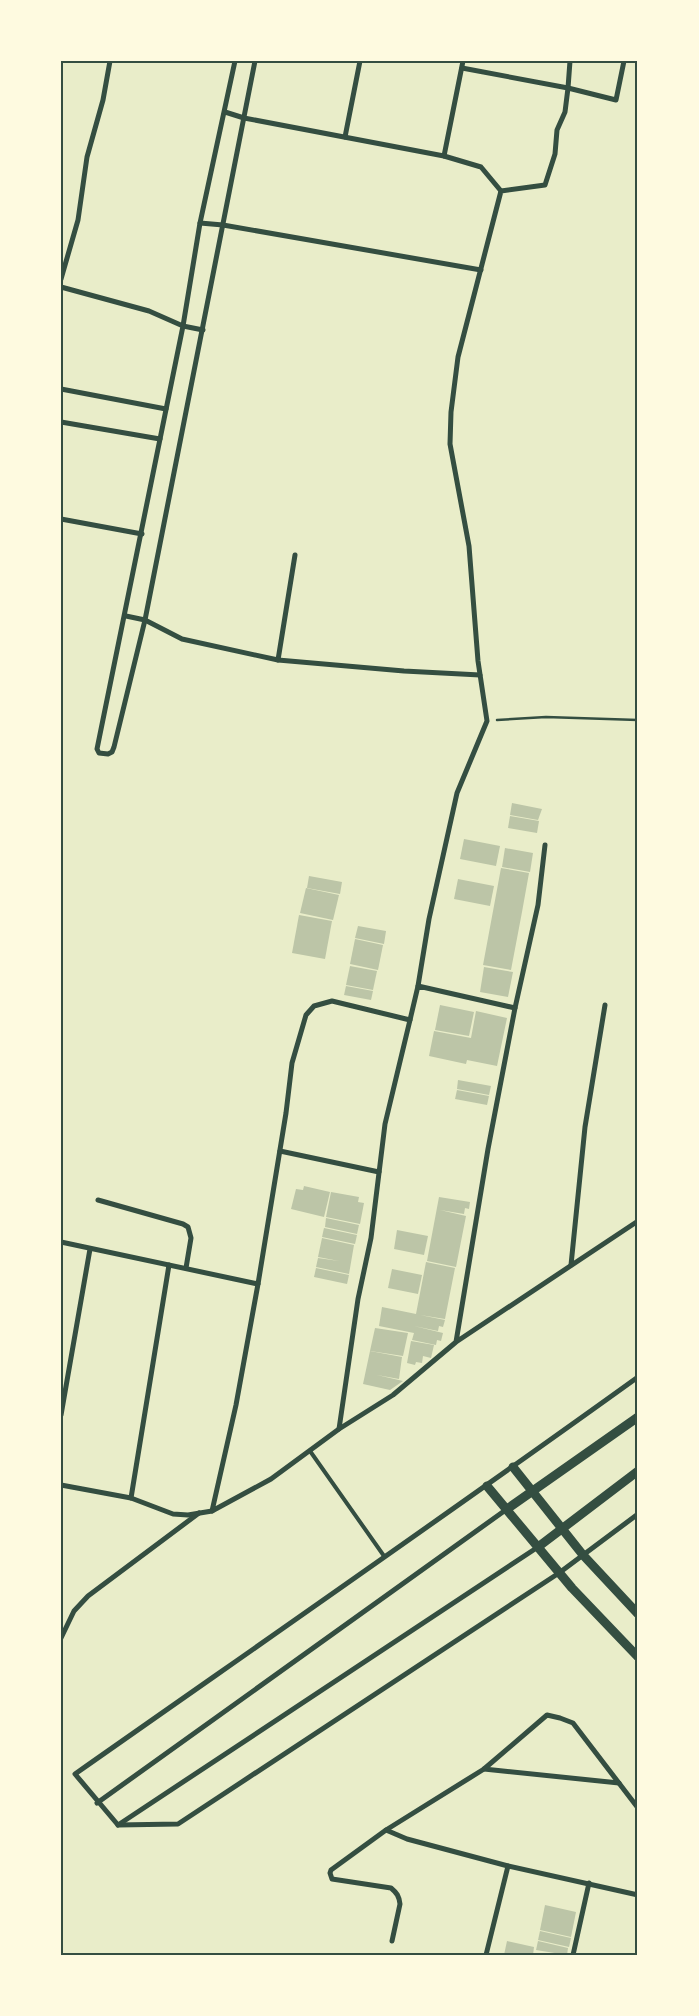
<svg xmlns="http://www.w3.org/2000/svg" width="699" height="2016" viewBox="0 0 699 2016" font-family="'Varela Round',sans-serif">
<rect width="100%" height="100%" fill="#e9edc9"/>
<g fill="#bcc5a7">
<path d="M512 803 542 809 538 820 510 815Z"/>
<path d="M510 816 539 821 537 833 508 828Z"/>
<path d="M464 839 500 846 496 866 460 859Z"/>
<path d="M505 848 533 853 530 872 502 867Z"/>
<path d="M501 868 529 873 522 912 512 910 522 912 511 970 483 965Z"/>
<path d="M309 876 342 882 340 894 307 888Z"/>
<path d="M458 879 494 886 490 906 454 899Z"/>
<path d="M306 888 339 895 333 920 300 913Z"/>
<path d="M299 915 332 921 325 959 292 953Z"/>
<path d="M358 926 386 931 384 944 355 938Z"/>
<path d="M355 939 383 945 378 970 350 964Z"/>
<path d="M350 966 377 971 373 990 346 985Z"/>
<path d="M484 967 513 972 508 997 480 992Z"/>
<path d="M346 986 373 991 371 1000 344 995Z"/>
<path d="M440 1005 474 1012 469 1036 435 1030Z"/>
<path d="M476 1011 507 1018 497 1066 467 1060 466 1064 429 1056 434 1031 471 1038Z"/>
<path d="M458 1080 491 1086 489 1095 457 1089Z"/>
<path d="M457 1090 489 1096 487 1105 455 1099Z"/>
<path d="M304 1186 330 1192 324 1217 291 1209 296 1189 303 1190Z"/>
<path d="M331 1192 359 1197 358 1202 364 1203 360 1224 326 1217Z"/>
<path d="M439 1197 470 1202 469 1209 465 1208 464 1214 440 1210 466 1216 456 1267 427 1261Z"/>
<path d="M326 1218 359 1225 357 1234 325 1227Z"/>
<path d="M324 1228 357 1235 355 1244 322 1237Z"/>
<path d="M397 1230 428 1236 424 1255 394 1249Z"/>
<path d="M322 1238 354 1245 349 1274 316 1267 318 1258 339 1261 318 1257Z"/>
<path d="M426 1262 455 1268 445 1319 420 1315 445 1320 443 1327 439 1326 438 1331 414 1326 443 1333 441 1341 437 1340 436 1345 412 1340 414 1333 379 1326 382 1307 416 1314Z"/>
<path d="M316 1268 349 1275 347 1284 314 1277Z"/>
<path d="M392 1269 422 1275 418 1294 388 1288Z"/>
<path d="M375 1328 408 1333 403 1356 370 1351Z"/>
<path d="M411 1341 434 1345 431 1358 423 1356 422 1363 416 1362 415 1365 407 1363Z"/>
<path d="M370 1351 402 1357 399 1379 377 1375 403 1381 390 1390 363 1384Z"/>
<path d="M545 1905 576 1912 571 1937 540 1930Z"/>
<path d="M540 1931 571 1938 569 1947 538 1940Z"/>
<path d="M507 1941 534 1947 533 1955H504Z"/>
<path d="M538 1941 568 1948 567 1955 536 1950Z"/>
</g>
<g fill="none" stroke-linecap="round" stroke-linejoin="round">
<path stroke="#344e41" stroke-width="2.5" d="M497 720 546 717 638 720"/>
<path stroke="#344e41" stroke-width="4" d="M310 1451 384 1556"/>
<g stroke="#344e41" stroke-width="5">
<path d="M235 61 200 223 183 326 97 749 99 753 108 754 112 752 114 747 145 620 255 61"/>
<path d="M463 61 444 156 481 167 501 191"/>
<path d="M462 68 568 88 570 61"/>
<path d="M225 112 244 118 444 156"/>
<path d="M345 137 360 61"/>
<path d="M200 223 223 225 481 270"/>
<path d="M61 279 78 220 87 157 103 100 110 61"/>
<path d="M61 287 149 311 183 326 203 330"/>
<path d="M61 389 166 409"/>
<path d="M61 422 160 439"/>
<path d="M61 519 142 534"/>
<path d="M126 616 145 620 182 639 278 660 404 671 480 675"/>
<path d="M278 660 295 555"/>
<path d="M418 986 429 919 457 793 487 721 478 661 469 546 450 444 451 412 458 357 501 191 545 185 555 154 557 130 565 112 568 88 616 100 624 61"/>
<path d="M515 1008 538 905 545 845"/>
<path d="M280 1151 379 1172"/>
<path d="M98 1200 183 1224 188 1227 191 1238 186 1268"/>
<path d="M61 1242 258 1284"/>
<path d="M571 1265 585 1127 605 1005"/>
<path d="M456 1342 488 1149 515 1008 418 986 410 1020 332 1001 314 1006 306 1015 292 1063 286 1113 258 1284 236 1405 212 1511 271 1479 339 1429 393 1395 456 1342 638 1221"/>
<path d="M638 1377C452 1511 263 1642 75 1774L118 1825 178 1824 559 1573 638 1514"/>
<path d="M61 1415 90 1249"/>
<path d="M339 1429 358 1299 371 1238 385 1124 410 1020"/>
<path d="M61 1485 131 1498 173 1514 188 1515 212 1511"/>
<path d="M131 1498 169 1265"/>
<path d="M61 1638 74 1611 88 1596 199 1513"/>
<path d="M484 1769 619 1783"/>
<path d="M97 1803 507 1509"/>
<path d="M118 1825 538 1547"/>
<path d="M386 1830 407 1839 508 1866 638 1895"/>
<path d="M392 1941 400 1904C399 1896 397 1893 391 1888L332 1879 330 1873 331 1870 386 1830 484 1769 547 1715 560 1718 573 1723 638 1808"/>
<path d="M486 1955 508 1866"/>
<path d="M573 1955 589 1883"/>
</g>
<g stroke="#344e41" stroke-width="9">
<path d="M513 1467 583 1555 638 1614"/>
<path d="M487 1486 572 1588 638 1657"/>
<path d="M507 1509 638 1417"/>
<path d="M538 1547 638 1471"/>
</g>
</g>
<rect width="699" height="2016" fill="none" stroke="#fefae0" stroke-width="125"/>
<rect x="62" y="62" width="574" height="1892" fill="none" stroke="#344e41" stroke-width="2"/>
</svg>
